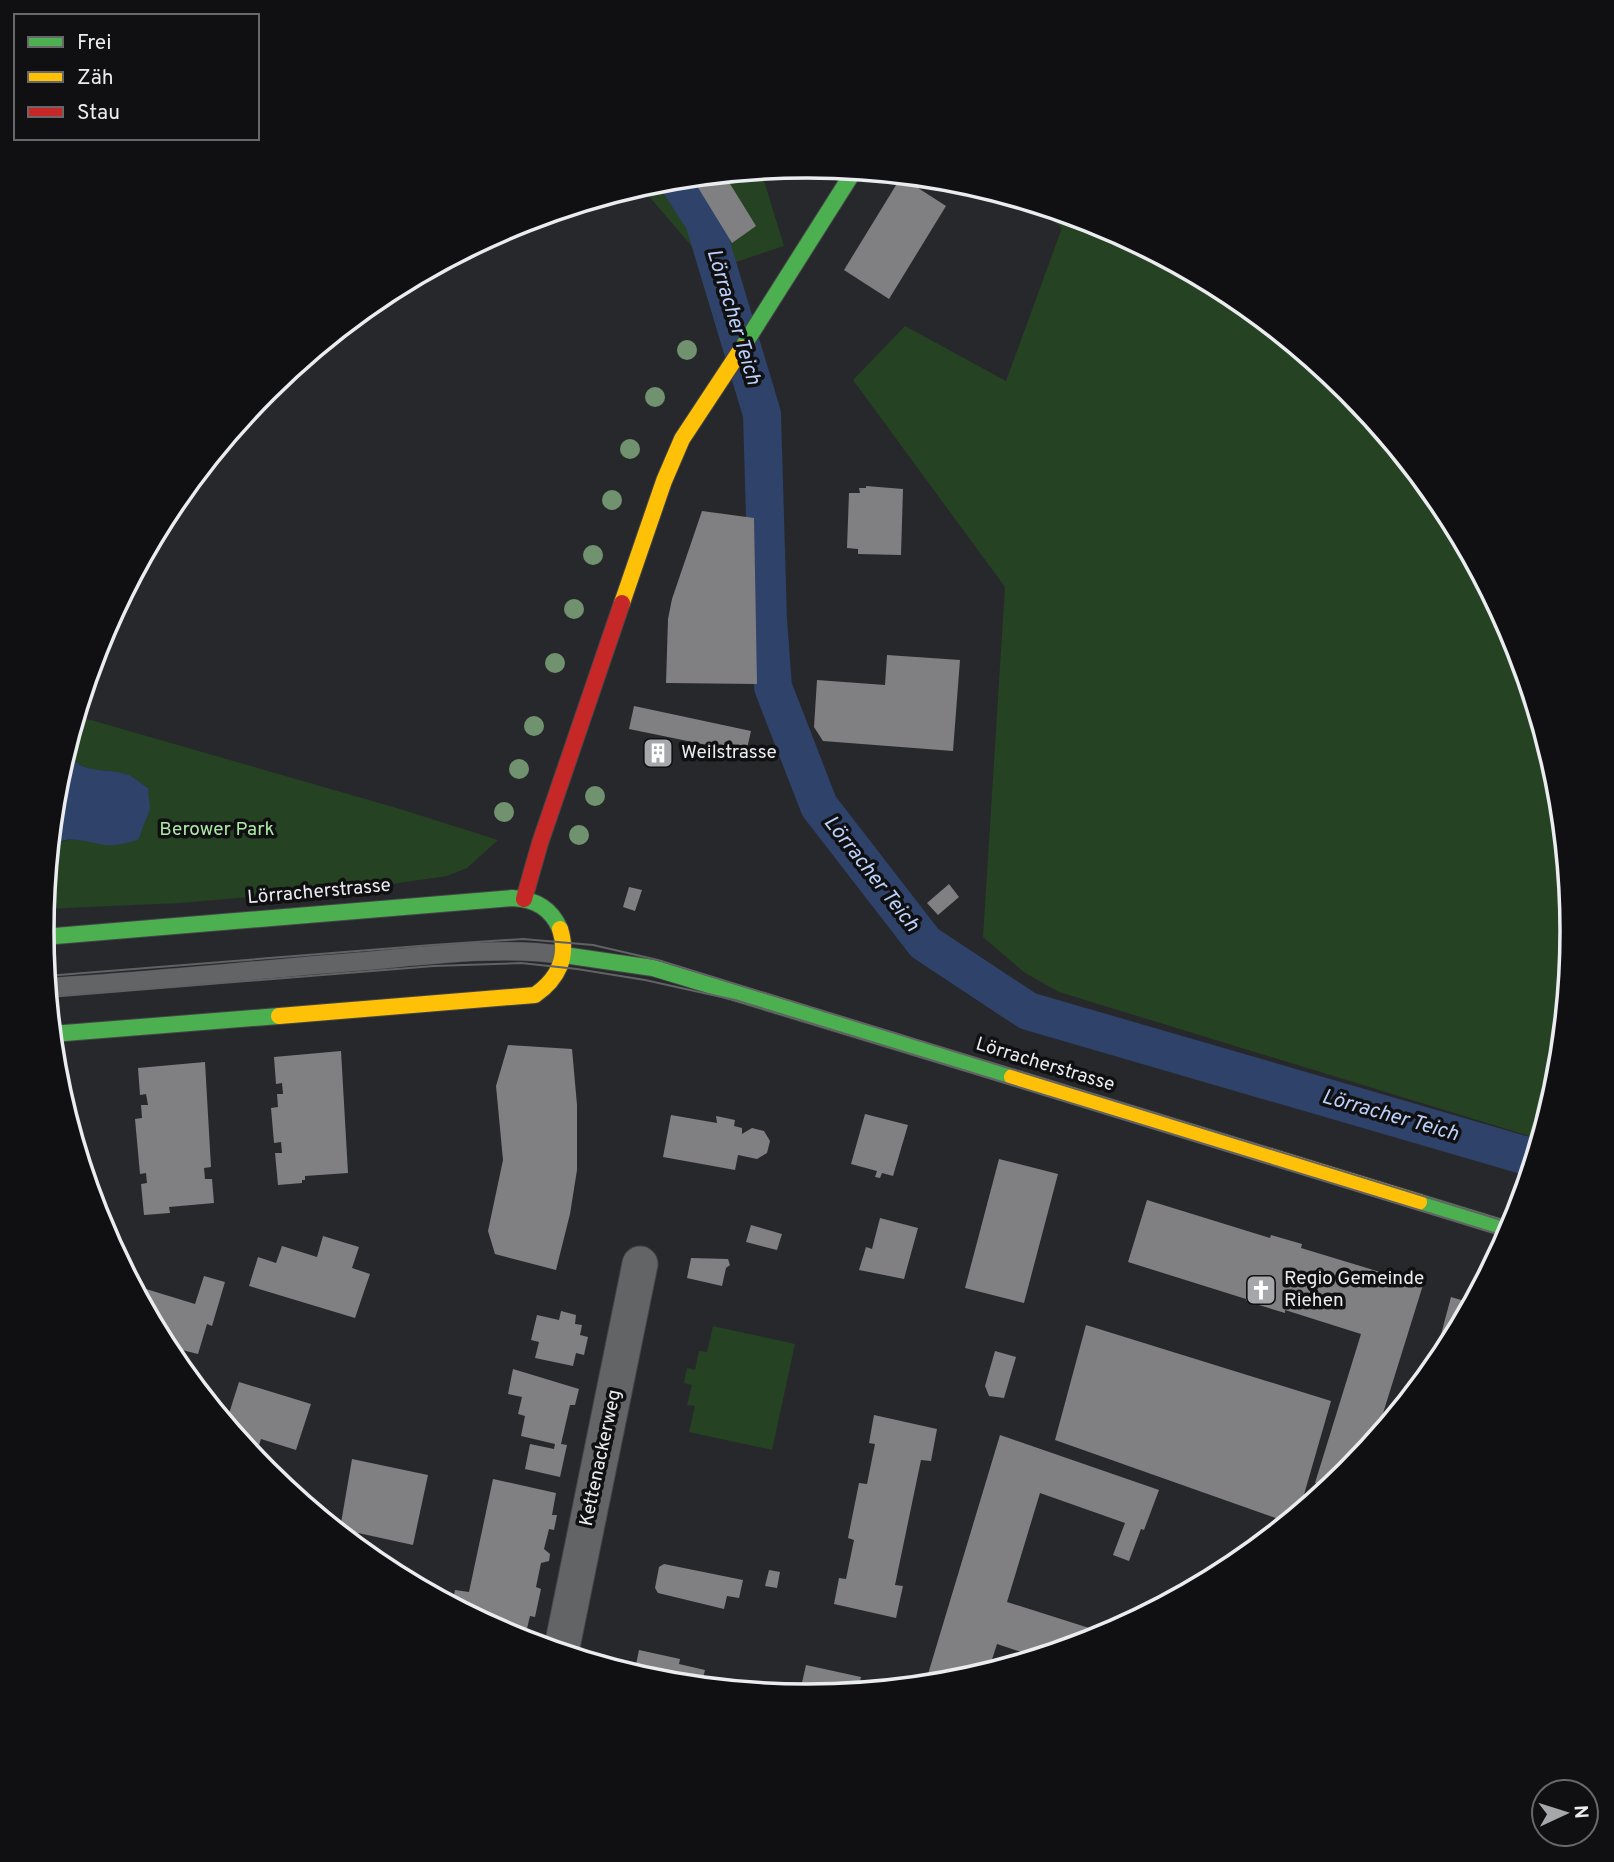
<svg xmlns="http://www.w3.org/2000/svg" width="1614" height="1862" viewBox="0 0 1614 1862" font-family="Overpass,sans-serif">
<rect width="100%" height="100%" fill="#27282b"/>
<g fill="#254223">
<path d="M761 171 784 246 712 270 648 195H624L622 192 658 181Z"/>
<path d="M1031 204 1100 224 1232 295 1348 390 1443 506 1514 639 1557 782 1572 931 1557 1081 1539 1139 1059 992 1025 973 983 937 1005 587 853 380 905 326 1006 381 1062 228Z"/>
<path d="M77 716 400 809 498 840 467 868 447 876 370 887 180 903 44 909 50 849C64 833 92 841 110 845L148 788C142 784 135 778 129 775 104 766 85 777 66 752Z"/>
<path d="M713 1326 795 1344 772 1450 689 1432 695 1406 687 1405 692 1385 684 1383 687 1368 695 1370 699 1351 707 1352Z"/>
</g>
<path fill="#2f4269" d="M66 752C85 777 104 766 129 775 135 778 142 784 148 788L150 809 138 840C129 842 118 846 109 845 91 845 66 830 50 849L57 781Z"/>
<g fill="none" stroke-linecap="round" stroke-linejoin="round">
<path stroke="#2f4269" stroke-width="38" d="M677 179 704 221 762 414 768 620 773 687 819 806 925 943 1028 1011 1534 1158"/>
</g>
<g fill="#808082">
<path d="M724 174 756 226 732 243 694 181 691 182 688 178Z"/>
<path d="M901 177 946 206 889 299 844 270Z"/>
<path d="M866 486 903 489 901 555 858 554V549L847 548 849 493H860L859 488H866Z"/>
<path d="M702 511 754 518 757 684 666 683 668 619 672 599Z"/>
<path d="M887 655 960 660 953 751 823 741 814 727 817 680 885 685Z"/>
<path d="M634 706 751 731 746 753 629 729Z"/>
<path d="M657 742 665 745 658 765 651 762Z"/>
<path d="M949 884 959 897 938 915 927 903Z"/>
<path d="M629 887 642 890 635 911 623 907Z"/>
<path d="M508 1045 572 1049 577 1105V1170L570 1214 556 1270 495 1254 488 1231 503 1160 496 1086Z"/>
<path d="M341 1051 348 1173 305 1176V1180H302V1183L278 1185 275 1153H282L281 1142 274 1143 271 1108 278 1107 277 1094H283L282 1083 276 1084 274 1057Z"/>
<path d="M205 1062 211 1167 204 1168 205 1179H212L214 1203 169 1207 170 1213 144 1215 141 1184 147 1183 146 1173 140 1174 135 1119 142 1118 141 1105H148L146 1094 140 1095 138 1068Z"/>
<path d="M69 1073 74 1128H71L56 1074Z"/>
<path d="M865 1114 908 1125 893 1176 882 1173 880 1178 875 1177 877 1171 851 1164Z"/>
<path d="M671 1115 717 1123 716 1116 735 1120 734 1126 742 1128V1134L752 1128 764 1131 770 1141 767 1153 757 1159 738 1155 735 1170 663 1157Z"/>
<path d="M999 1159 1058 1174 1024 1303 965 1288Z"/>
<path d="M1147 1200 1270 1238 1271 1235 1302 1244 1301 1248 1423 1285 1375 1439 1348 1472 1329 1487 1315 1483 1361 1334 1285 1310V1313L1246 1301V1299L1128 1262Z"/>
<path d="M880 1218 918 1228 904 1279 859 1270 866 1247 872 1249Z"/>
<path d="M751 1225 782 1234 777 1250 746 1242Z"/>
<path d="M323 1236 359 1247 352 1268 370 1274 355 1318 249 1286 258 1257 276 1263 282 1246 317 1257Z"/>
<path d="M691 1258 728 1259 730 1265 726 1268 722 1286 687 1278Z"/>
<path d="M204 1276 225 1282 212 1326 207 1324 198 1354 166 1346 133 1285 195 1304Z"/>
<path d="M1451 1297 1471 1303 1449 1345 1439 1342Z"/>
<path d="M561 1311 576 1315 575 1324 582 1325 580 1335 588 1337 584 1355 576 1353 573 1366 535 1358 539 1342 531 1340 537 1315 559 1320Z"/>
<path d="M1086 1325 1331 1401 1299 1512 1287 1522 1055 1440Z"/>
<path d="M995 1351 1016 1357 1004 1398 989 1396 985 1386Z"/>
<path d="M513 1369 579 1389 575 1405H570L561 1444 567 1445 560 1477 525 1469 530 1444 554 1449 555 1444 521 1436 525 1416 518 1414 522 1397 508 1394Z"/>
<path d="M239 1382 311 1404 296 1450 261 1439 255 1458 246 1447 249 1436 232 1430 226 1423Z"/>
<path d="M874 1415 937 1429 931 1461 921 1460 895 1585 903 1586 896 1618 834 1604 839 1578 846 1579 854 1540 848 1538 859 1483 867 1484 875 1444 869 1443Z"/>
<path d="M1000 1435 1159 1490 1144 1530 1141 1529 1129 1561 1113 1555 1125 1523 1040 1493 1007 1602 1108 1634 1036 1657 997 1644 988 1672 956 1681 925 1684Z"/>
<path d="M352 1459 428 1475 413 1545 340 1529Z"/>
<path d="M493 1479 556 1493 552 1515H557L554 1530 549 1529 544 1549 550 1554 549 1561 541 1563 536 1587 541 1589 535 1617 530 1616 524 1641 514 1638 452 1605 455 1590 469 1592Z"/>
<path d="M664 1564 743 1580 739 1598 727 1596 724 1609 658 1593 655 1588 659 1567Z"/>
<path d="M769 1570 780 1572 777 1588 765 1586Z"/>
<path d="M639 1650 680 1659 679 1664 705 1670 701 1686 657 1681 634 1674Z"/>
<path d="M806 1665 861 1677 858 1691 807 1696 789 1694 791 1685 801 1687Z"/>
</g>
<g fill="none" stroke-linecap="round" stroke-linejoin="round">
<g stroke="#454548" stroke-width="19">
<path id="lane" d="M48 987C154 981 260 969 367 961 432 955 499 946 564 955"/>
</g>
<g stroke="#454548" stroke-width="37">
<path id="street" d="M561 1652 640 1264"/>
</g>
<g stroke="#454548" stroke-width="18">
<g id="fast">
<path d="M742 348 854 171"/>
<path d="M43 937 512 898C535 899 551 908 560 929"/>
<path d="M564 955 653 968 1012 1077"/>
<path d="M52 1034 279 1016"/>
<path d="M1419 1202 1510 1230"/>
</g>
</g>
<g stroke="#454548" stroke-width="18">
<g id="slow">
<path d="M622 603 664 481 682 439 742 348"/>
<path d="M279 1016 535 995C558 979 569 957 560 929"/>
<path d="M1012 1077 1419 1202"/>
</g>
</g>
<g stroke="#454548" stroke-width="18">
<path id="jam" d="M524 899 540 843 622 603"/>
</g>
<use href="#lane" stroke="#626466" stroke-width="18"/>
<use href="#street" stroke="#626466" stroke-width="35"/>
<use href="#fast" stroke="#4caf50" stroke-width="16"/>
<use href="#slow" stroke="#ffc107" stroke-width="16"/>
<use href="#jam" stroke="#c62828" stroke-width="16"/>
<g stroke="#616264" stroke-width="2">
<path d="M46 976 432 945 523 939 593 945 658 960 1514 1224"/>
<path d="M49 997 434 966 521 963 577 969 645 980 735 1000 1507 1237"/>
</g>
</g>
<g fill="#71926f">
<circle cx="687" cy="350" r="10"/>
<circle cx="655" cy="397" r="10"/>
<circle cx="630" cy="449" r="10"/>
<circle cx="612" cy="500" r="10"/>
<circle cx="593" cy="555" r="10"/>
<circle cx="574" cy="609" r="10"/>
<circle cx="555" cy="663" r="10"/>
<circle cx="534" cy="726" r="10"/>
<circle cx="519" cy="769" r="10"/>
<circle cx="595" cy="796" r="10"/>
<circle cx="504" cy="812" r="10"/>
<circle cx="579" cy="835" r="10"/>
</g>
<defs>
<g id="building-square" transform="scale(1.575)"><rect x="-9" y="-9" width="18" height="18" rx="4" fill="#a6a7ab" stroke="#101012"/><path d="M-4-6H4V6H1V3H-1V6H-4ZM-2.5-4.3h1.7v1.8h-1.7ZM.8-4.3h1.7v1.8H.8ZM-2.5-1h1.7V.8h-1.7ZM.8-1h1.7V.8H.8Z" fill="#fff"/></g>
<g id="church-square" transform="scale(1.575)"><rect x="-9" y="-9" width="18" height="18" rx="4" fill="#a6a7ab" stroke="#101012"/><path d="M-1.2-6h2.4v3.5h3.3v2.4h-3.3V6h-2.4V-.1h-3.3v-2.4h3.3Z" fill="#fff"/></g>
</defs>
<g fill-rule="evenodd">
<use href="#building-square" x="658" y="753"/>
<use href="#church-square" x="1261" y="1290"/>
</g>
<g text-anchor="middle" dominant-baseline="central" stroke-width="7" stroke-linejoin="round" paint-order="stroke">
<g font-size="19" fill="#ebecf0" stroke="#101012" text-anchor="start">
<text x="681" y="753">Weilstrasse</text>
<text x="1284" y="1279">Regio Gemeinde<tspan x="1284" dy="22">Riehen</tspan></text>
</g>
<g font-size="19" fill="#ade8a6" stroke="#101012">
<text x="217" y="830">Berower Park</text>
</g>
<g font-size="19" fill="#ebecf0" stroke="#101012">
<text transform="translate(319 892) rotate(-5)">Lörracherstrasse</text>
<text transform="translate(1045 1065) rotate(17)">Lörracherstrasse</text>
<text transform="translate(601 1458) rotate(-78)">Kettenackerweg</text>
</g>
<g font-size="21" font-style="italic" fill="#bbd1fc" stroke="#101012">
<text transform="translate(733 317) rotate(73)">Lörracher Teich</text>
<text transform="translate(871 874) rotate(52)">Lörracher Teich</text>
<text transform="translate(1390 1116) rotate(16)">Lörracher Teich</text>
</g>
</g>
<path d="M0 0H1614V1862H0ZM54 931a753 753 0 1 1 1506 0a753 753 0 1 1-1506 0Z" fill="#101012" fill-rule="evenodd"/>
<path fill="none" stroke="#ebecf0" stroke-width="3.5" d="M54 931a753 753 0 1 1 1506 0a753 753 0 1 1-1506 0Z"/>
<rect x="14" y="14" width="245" height="126" fill="#101012" stroke="#68686b" stroke-width="2"/>
<rect x="28" y="37" width="35" height="10" fill="#4caf50" stroke="#68686b" stroke-width="2"/>
<text x="77" y="49" font-size="21" fill="#ebecf0">Frei</text>
<rect x="28" y="72" width="35" height="10" fill="#ffc107" stroke="#68686b" stroke-width="2"/>
<text x="77" y="84" font-size="21" fill="#ebecf0">Zäh</text>
<rect x="28" y="107" width="35" height="10" fill="#c62828" stroke="#68686b" stroke-width="2"/>
<text x="77" y="119" font-size="21" fill="#ebecf0">Stau</text>
<g transform="translate(1565 1813) rotate(86)"><circle r="33" fill="#101012" stroke="#68686b" stroke-width="2"/>
<path d="M0-5L12 26L0 18L-12 26Z" fill="#a6a7ab"/>
<text y="-10" font-size="19" font-weight="bold" text-anchor="middle" fill="#ebecf0">N</text>
</g>
</svg>
